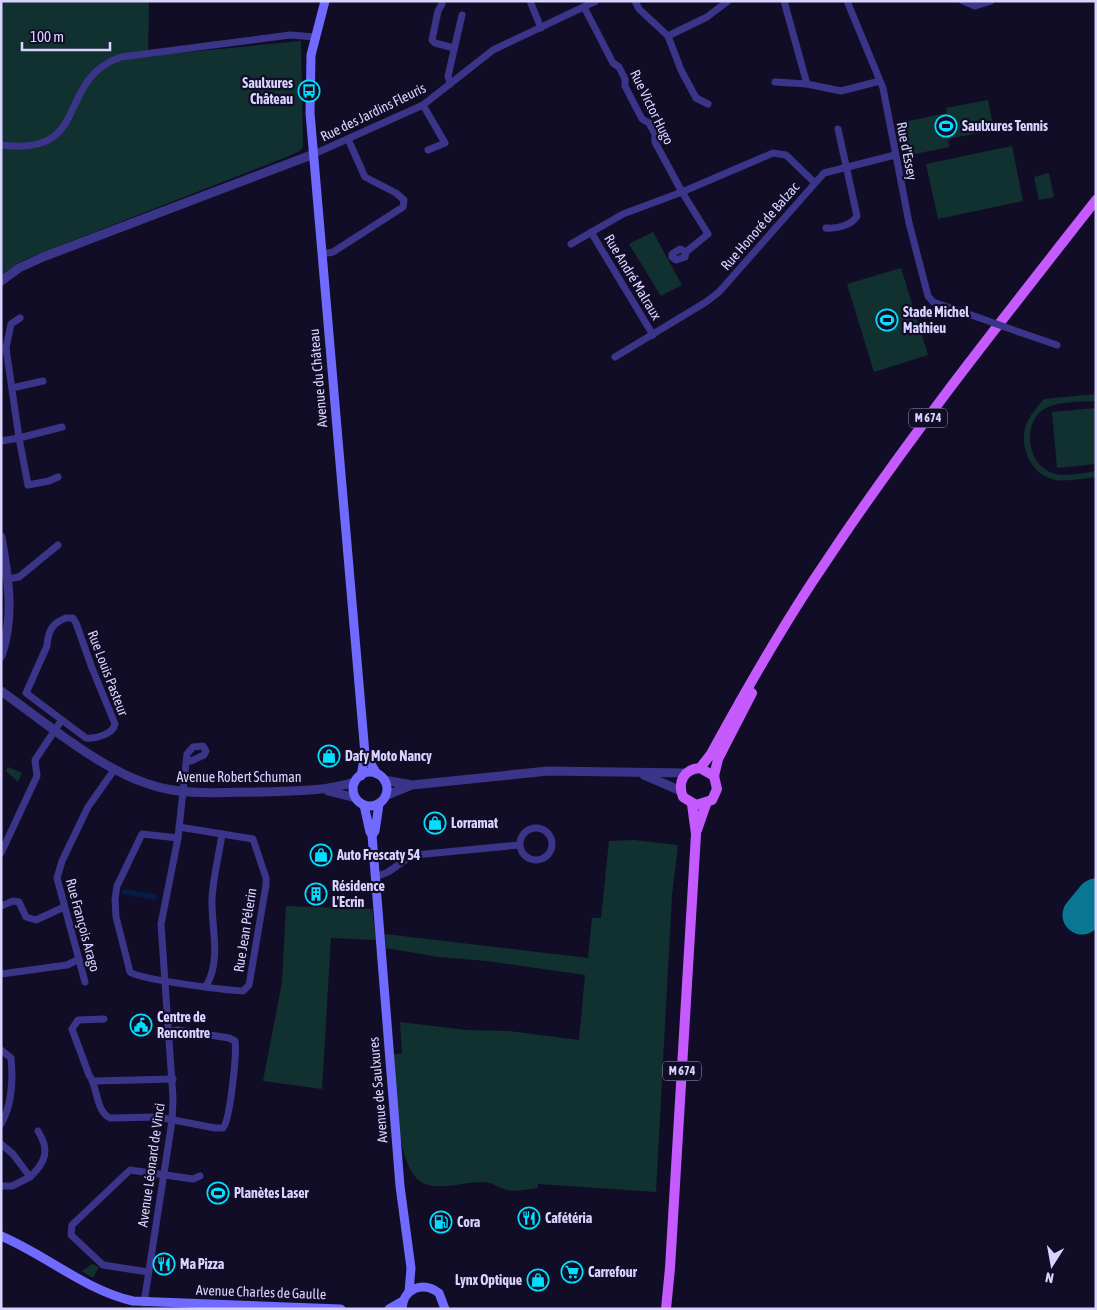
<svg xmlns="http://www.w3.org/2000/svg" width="1097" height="1310" viewBox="0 0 1097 1310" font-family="'Asap Condensed',sans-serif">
<rect width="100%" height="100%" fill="#120d27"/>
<g fill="#103130">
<path d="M1 1H149L148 56 301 41 303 146 300 151 289 156 33 256 18 263 1 275Z"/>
<path d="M988 100 994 130 948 139 949 147 905 156 898 123 947 113 946 108Z"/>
<path d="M1012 146 1023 201 938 219 926 164Z"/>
<path d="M1049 173 1054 197 1039 200 1034 177Z"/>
<path d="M653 232 682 285 661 296 629 244Z"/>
<path d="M901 268 928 355 874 372 847 284Z"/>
<path d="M1096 394V401C1081 402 1060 401 1046 408 1022 420 1026 462 1050 472 1063 478 1082 473 1096 471V477C1083 478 1069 482 1056 480 1033 476 1020 451 1025 428 1028 417 1037 407 1044 399Z"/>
<path d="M1096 408V464L1057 468 1052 412Z"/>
<path d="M8 767 22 773 18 782 6 771Z"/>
<path d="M634 840 678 845 672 895 656 1192 538 1184V1188C529 1189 516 1192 507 1190 498 1188 493 1182 482 1182 465 1182 441 1190 425 1184 394 1172 396 1082 393 1054H402L400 1022 466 1030 509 1031 579 1040 585 975 487 961 438 957 386 948 385 934 588 958 592 918H601L609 841Z"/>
<path d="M286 906 372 909 376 940 331 938 322 1089 263 1081 282 982Z"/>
<path d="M92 1264 99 1267 93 1278 82 1271Z"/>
</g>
<path fill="#061c47" d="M124 889 156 894 157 897 156 900 121 894Z"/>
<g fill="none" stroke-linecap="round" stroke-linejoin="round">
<path stroke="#097692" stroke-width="16" d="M1096 890 1094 898 1096 907"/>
<path stroke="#097692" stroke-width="39" d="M1082 915 1096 898"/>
<g stroke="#3a3589" stroke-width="7">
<path d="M530 1 541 28"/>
<path d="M635 1 639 9 668 36 707 17 728 1"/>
<path d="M784 1 807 84"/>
<path d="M847 1 883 88 909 223 928 296 933 302 977 317"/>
<path d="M963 1 975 6 991 1"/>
<path d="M442 4 438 11 432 40 435 43 454 48"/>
<path d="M584 7 613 63 619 67 625 79V86L642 119 649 123 655 134V142L682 192 708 234 686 252 685 257 676 260 672 257V254L680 249 686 252"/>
<path d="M668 36 681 70 696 98 708 104"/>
<path d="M775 82 807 84 841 91 880 81"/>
<path d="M450 84 448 76 462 15"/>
<path d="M423 105 445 143 428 150"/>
<path d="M1 145C93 157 54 80 121 57L290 35 315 37"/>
<path d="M314 154 423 105 493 50 596 1"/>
<path d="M826 228C837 229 852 225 857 216L838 129"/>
<path d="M591 232 653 335"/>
<path d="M571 244 623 214 682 192 773 153 786 155 814 182"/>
<path d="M322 254 333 252 403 207 404 200 396 193 365 177 348 139"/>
<path d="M20 318 11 324 6 348 19 438 62 427"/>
<path d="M1019 332 1057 345"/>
<path d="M615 357 706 302 719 292 824 173 895 155"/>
<path d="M12 388 43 381"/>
<path d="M1 441 19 438 28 485 49 481 58 477"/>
<path d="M8 579 19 577 58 545"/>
<path d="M66 618H73L76 623 92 668 115 724C113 734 96 739 86 738L26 693 47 646C48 631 52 623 66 618Z"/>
<circle cx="536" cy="844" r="16"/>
<path d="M178 838 142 834 117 886 115 899 116 917 130 972C141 980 225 990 243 991L249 985 266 885V878L253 839 179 827"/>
<path d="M1 853 37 776 35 760 61 721"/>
<path d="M376 876C392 874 400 860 415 855L519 845"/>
<path d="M1 906 13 901 19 902 26 917 36 920 64 907"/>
<path d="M1 974 67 965 79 959"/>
<path d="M85 982 57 878 62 861 88 807 114 770"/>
<path d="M206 986C222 960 211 927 212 899 213 878 219 855 222 834"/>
<path d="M104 1019 78 1020 72 1029 89 1075C98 1086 95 1111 110 1118L158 1117 215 1128H223C230 1121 237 1053 235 1041L229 1038 178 1030 169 1031"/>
<path d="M1 1050 11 1058C13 1078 12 1105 1 1124"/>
<path d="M94 1081 173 1079"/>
<path d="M1 1144 13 1154 30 1177 12 1186H1"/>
<path d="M30 1177C46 1162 50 1150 38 1131"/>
<path d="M148 1272 103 1265 71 1235 72 1225 130 1170 193 1179 200 1176"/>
<path d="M144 1303 172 1121 173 1098 161 924 178 838 187 754 193 747 203 746 206 751 204 755 191 761 187 760"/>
</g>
<g stroke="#3a3589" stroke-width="9">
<path d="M1 281 19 268 43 257 314 154"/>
<path d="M1 537C8 577 15 616 1 656"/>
<path d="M1 691C49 725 109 778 167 789 196 795 228 792 258 792 293 791 321 792 355 782"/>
<path d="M644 775 681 791"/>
<path d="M384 780 412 785 548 771 686 773"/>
<path d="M328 791 356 798"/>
<path d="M385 796 409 786"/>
</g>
<g stroke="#716aff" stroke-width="9">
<path d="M325 1 311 55 310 113 365 754 361 776"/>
<path d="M365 754 377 774"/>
<circle cx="370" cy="789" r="17"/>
<path d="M364 805 370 832 372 835 400 1186 411 1268 409 1292"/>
<path d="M372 835 375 831 379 804"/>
<path d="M1 1236C46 1255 85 1290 133 1301L341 1309"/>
<path d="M389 1309 403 1301"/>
<path d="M402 1309C403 1288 423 1281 439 1293L445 1309"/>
</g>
<g stroke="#c55aff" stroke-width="10">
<path d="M700 768 714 776 717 789 712 800 696 805 683 797C677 782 684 769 700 768L711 754C746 690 782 626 823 566 907 439 1002 320 1096 200"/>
<path d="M714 776 718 759 752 693"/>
<path d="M697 830 706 804"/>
<path d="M666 1309 670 1268 696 834 692 804"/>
</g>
<path stroke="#3a3589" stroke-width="7" d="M977 317 1019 332"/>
</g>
<defs>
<g id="bus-ring" transform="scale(1.125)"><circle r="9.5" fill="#120d27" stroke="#00dffe" stroke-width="1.5"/><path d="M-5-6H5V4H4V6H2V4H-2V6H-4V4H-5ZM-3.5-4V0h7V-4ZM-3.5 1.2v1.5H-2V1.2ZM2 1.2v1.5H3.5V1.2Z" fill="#00dffe"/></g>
<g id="stadium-ring" transform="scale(1.125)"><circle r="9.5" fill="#120d27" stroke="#00dffe" stroke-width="1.5"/><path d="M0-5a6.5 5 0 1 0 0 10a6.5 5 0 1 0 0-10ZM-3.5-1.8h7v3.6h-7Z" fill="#00dffe"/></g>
<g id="shop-ring" transform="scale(1.125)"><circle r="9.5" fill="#120d27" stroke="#00dffe" stroke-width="1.5"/><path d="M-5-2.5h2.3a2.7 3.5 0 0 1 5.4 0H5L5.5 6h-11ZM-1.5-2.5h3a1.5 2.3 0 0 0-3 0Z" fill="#00dffe"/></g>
<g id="building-ring" transform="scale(1.125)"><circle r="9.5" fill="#120d27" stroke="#00dffe" stroke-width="1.5"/><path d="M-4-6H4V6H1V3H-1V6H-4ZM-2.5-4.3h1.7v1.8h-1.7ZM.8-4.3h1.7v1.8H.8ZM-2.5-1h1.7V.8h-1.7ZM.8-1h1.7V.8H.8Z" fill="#00dffe"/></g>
<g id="civic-ring" transform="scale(1.125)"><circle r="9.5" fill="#120d27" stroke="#00dffe" stroke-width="1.5"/><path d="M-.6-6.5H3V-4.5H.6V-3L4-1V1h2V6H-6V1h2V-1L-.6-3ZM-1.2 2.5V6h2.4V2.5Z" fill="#00dffe"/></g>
<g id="restaurant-ring" transform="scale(1.125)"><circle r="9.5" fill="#120d27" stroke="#00dffe" stroke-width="1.5"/><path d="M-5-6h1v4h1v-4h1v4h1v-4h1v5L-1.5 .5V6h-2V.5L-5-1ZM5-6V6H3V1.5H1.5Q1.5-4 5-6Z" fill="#00dffe"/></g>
<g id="fuel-ring" transform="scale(1.125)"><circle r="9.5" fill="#120d27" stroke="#00dffe" stroke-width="1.5"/><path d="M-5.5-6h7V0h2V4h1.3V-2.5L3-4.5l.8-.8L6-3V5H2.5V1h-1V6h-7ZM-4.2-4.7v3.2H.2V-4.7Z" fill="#00dffe"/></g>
<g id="supermarket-ring" transform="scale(1.125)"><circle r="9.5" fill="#120d27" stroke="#00dffe" stroke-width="1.5"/><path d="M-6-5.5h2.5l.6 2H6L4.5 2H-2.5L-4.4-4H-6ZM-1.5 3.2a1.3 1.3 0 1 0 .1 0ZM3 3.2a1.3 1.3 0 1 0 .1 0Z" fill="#00dffe"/></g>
</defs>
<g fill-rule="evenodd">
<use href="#bus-ring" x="309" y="91"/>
<use href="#stadium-ring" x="946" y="126"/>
<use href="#stadium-ring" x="887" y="320"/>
<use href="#shop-ring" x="329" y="756"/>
<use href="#shop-ring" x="435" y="823"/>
<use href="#shop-ring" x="321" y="855"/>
<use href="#building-ring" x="316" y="894"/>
<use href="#civic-ring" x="141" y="1025"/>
<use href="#stadium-ring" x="218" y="1193"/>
<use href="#restaurant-ring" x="529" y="1218"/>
<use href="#fuel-ring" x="441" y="1222"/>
<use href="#restaurant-ring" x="164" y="1264"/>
<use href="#supermarket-ring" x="572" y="1272"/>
<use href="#shop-ring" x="538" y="1280"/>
</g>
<g text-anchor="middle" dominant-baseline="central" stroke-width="4.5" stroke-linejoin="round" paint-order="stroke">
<g fill="#120d27" stroke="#9d98be" stroke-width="1">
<rect x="909" y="408.5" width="38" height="19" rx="4"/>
<rect x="663" y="1061.5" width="38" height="19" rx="4"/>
</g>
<g font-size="12" font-weight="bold" fill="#d9d3ff">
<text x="928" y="418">M 674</text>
<text x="682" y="1071">M 674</text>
</g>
<g font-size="14" font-weight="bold" fill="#d9d3ff" stroke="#120d27" text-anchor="start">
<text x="293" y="83" text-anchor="end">Saulxures<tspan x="293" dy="16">Château</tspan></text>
<text x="962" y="126">Saulxures Tennis</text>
<text x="903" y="312">Stade Michel<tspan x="903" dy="16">Mathieu</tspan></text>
<text x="345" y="756">Dafy Moto Nancy</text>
<text x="451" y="823">Lorramat</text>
<text x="337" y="855">Auto Frescaty 54</text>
<text x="332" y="886">Résidence<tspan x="332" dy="16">L'Ecrin</tspan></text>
<text x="157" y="1017">Centre de<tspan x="157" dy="16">Rencontre</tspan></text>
<text x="234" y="1193">Planètes Laser</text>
<text x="545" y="1218">Cafétéria</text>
<text x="457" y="1222">Cora</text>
<text x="180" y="1264">Ma Pizza</text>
<text x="588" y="1272">Carrefour</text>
<text x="522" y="1280" text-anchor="end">Lynx Optique</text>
</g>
<g font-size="14" fill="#d9d3ff" stroke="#120d27">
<text transform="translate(652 107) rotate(64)">Rue Victor Hugo</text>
<text transform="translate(373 112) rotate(-26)">Rue des Jardins Fleuris</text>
<text transform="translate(907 151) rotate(79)">Rue d'Essey</text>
<text transform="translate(760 226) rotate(-49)">Rue Honoré de Balzac</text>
<text transform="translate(633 277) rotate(59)">Rue André Malraux</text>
<text transform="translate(318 378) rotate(-95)">Avenue du Château</text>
<text transform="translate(108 673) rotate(69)">Rue Louis Pasteur</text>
<text x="239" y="777">Avenue Robert Schuman</text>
<text transform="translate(83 925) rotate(75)">Rue François Arago</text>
<text transform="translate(245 930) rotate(-81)">Rue Jean Pélerin</text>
<text transform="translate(378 1090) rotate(-95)">Avenue de Saulxures</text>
<text transform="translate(151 1165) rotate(-82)">Avenue Léonard de Vinci</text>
<text transform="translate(261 1292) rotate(2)">Avenue Charles de Gaulle</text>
</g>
</g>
<rect width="1097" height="1310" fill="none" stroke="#d9d3ff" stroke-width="5"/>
<g transform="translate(1052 1265) rotate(191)" stroke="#120d27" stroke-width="4" paint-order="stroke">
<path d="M0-4L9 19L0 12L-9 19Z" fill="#d9d3ff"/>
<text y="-8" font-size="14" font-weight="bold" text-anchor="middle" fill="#d9d3ff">N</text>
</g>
<path d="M22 42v8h88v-8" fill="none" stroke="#d9d3ff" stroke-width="2.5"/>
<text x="30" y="42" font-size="15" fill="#d9d3ff" stroke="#120d27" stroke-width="4" paint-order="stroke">100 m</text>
</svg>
